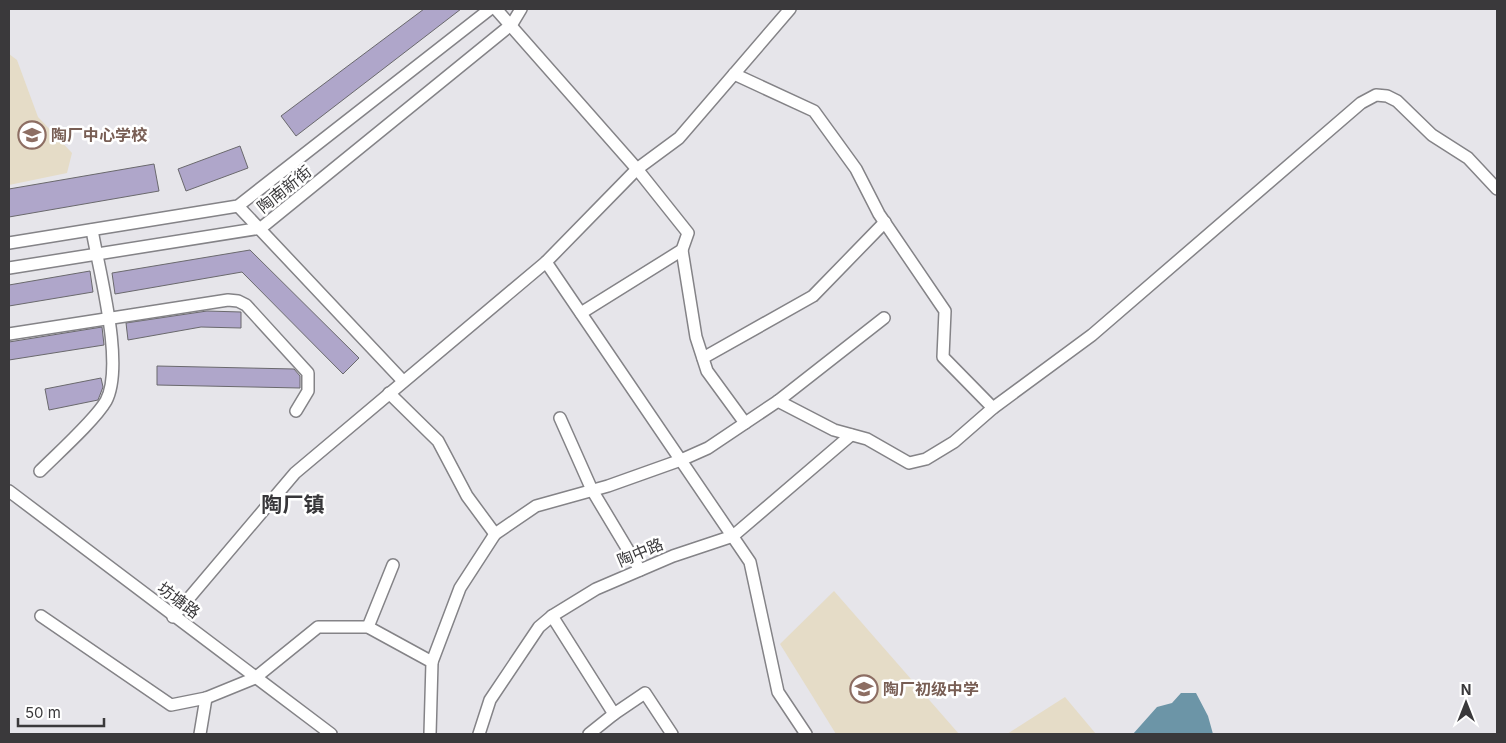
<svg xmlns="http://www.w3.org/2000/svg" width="1506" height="743" viewBox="0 0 1506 743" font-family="Inter,'Noto Sans SC',sans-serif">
<rect width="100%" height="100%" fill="#e6e5ea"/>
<g fill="#e5dcc7">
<path d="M9 54 17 60 38 117 72 153 67 173 9 185Z"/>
<path d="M834 591 959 734H836L780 644Z"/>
<path d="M1065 697 1096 734H1007Z"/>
</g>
<path fill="#6c95a7" d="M1181 693H1196L1208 716 1213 734H1133L1157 707 1172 703Z"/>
<g fill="#afa6ca" stroke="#6a696d">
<path d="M424 9H461L296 136 281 116Z"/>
<path d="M240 146 248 168 186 191 178 169Z"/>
<path d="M154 164 159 191 9 217V189Z"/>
<path d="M250 250 359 358 343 374 242 272 115 294 112 273Z"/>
<path d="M90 271 93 292 9 306V285Z"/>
<path d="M207 311 241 312V328L201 327 128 340 126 323Z"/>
<path d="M102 327 104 345 9 360V342Z"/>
<path d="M157 366 294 369 300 376V388L157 385Z"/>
<path d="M101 378 103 387 98 400 49 410 45 389Z"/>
</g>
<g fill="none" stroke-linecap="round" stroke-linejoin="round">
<g stroke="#848387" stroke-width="14">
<g id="minor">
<path d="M496 9 637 169 688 233 682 250 581 313"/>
<path d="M734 74 814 111 856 169 879 214 945 311 943 357 993 408"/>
<path d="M238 206 403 381"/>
<path d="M9 243 238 206 490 9"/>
<path d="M682 250 696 337 707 371 745 423"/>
<path d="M546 262 750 562 778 692 806 734"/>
<path d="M9 268 261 228 512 24 521 9"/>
<path d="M9 334 228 300 238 301 246 305 308 373V391L296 411"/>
<path d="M703 358 813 296 885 222"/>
<path d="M389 393 438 441 467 496 495 534"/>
<path d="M778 401 834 430 867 439 909 463 926 459 954 442 993 408 1092 335 1361 103 1376 95 1387 96 1397 101 1432 135 1468 158 1497 189"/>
<path d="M560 418 592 490 640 570"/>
<path d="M40 471C57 454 95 420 106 401 125 365 99 271 92 230"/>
<path d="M9 491 331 734"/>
<path d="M41 616 171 705 206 698 255 678 318 627H368L432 662 430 734"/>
<path d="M552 616 614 714 645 693 672 734"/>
<path d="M173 617 295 473 546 262 637 169 679 138 790 9"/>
<path d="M368 627 393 565"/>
<path d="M432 662 460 588 495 534 536 506 608 486 681 460 708 448 778 401 884 318"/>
<path d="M200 734 206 698"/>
<path d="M479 734 490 700 539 627 552 616 596 589 673 556 733 536 851 435"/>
<path d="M589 734 614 714"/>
</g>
</g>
<use href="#minor" stroke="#fff" stroke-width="11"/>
</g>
<defs>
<g id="school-ring" transform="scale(1.4375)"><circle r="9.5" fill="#fff" stroke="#8d6e63" stroke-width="1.5"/><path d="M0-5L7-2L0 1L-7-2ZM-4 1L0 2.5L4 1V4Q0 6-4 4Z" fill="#8d6e63"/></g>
</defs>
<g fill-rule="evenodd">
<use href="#school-ring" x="32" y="135"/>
<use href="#school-ring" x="864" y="689"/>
</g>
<g text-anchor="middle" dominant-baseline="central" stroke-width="5" stroke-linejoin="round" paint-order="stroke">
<g font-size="16" font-weight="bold" fill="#785e54" stroke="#fff" text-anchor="start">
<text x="51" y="135">陶厂中心学校</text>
<text x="883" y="689">陶厂初级中学</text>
</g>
<g font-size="16" fill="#3a393b" stroke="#fff">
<text transform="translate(284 189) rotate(-39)">陶南新街</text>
<text transform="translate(640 552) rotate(-23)">陶中路</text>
<text transform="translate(179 600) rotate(37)">坊塘路</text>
</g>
<g font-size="21" font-weight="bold" fill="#373639" stroke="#fff">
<text x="293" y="504">陶厂镇</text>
</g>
</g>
<rect width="1506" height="743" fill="none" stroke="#3a393b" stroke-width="20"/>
<g transform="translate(1466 703)" stroke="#ffffff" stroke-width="4" paint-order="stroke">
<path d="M0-4L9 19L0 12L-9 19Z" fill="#3a393b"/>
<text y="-8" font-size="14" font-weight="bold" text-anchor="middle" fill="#3a393b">N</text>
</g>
<path d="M18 718v8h86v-8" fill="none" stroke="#3a393b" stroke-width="2.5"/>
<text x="25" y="718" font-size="15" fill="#3a393b" stroke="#ffffff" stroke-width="4" paint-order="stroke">50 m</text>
</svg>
